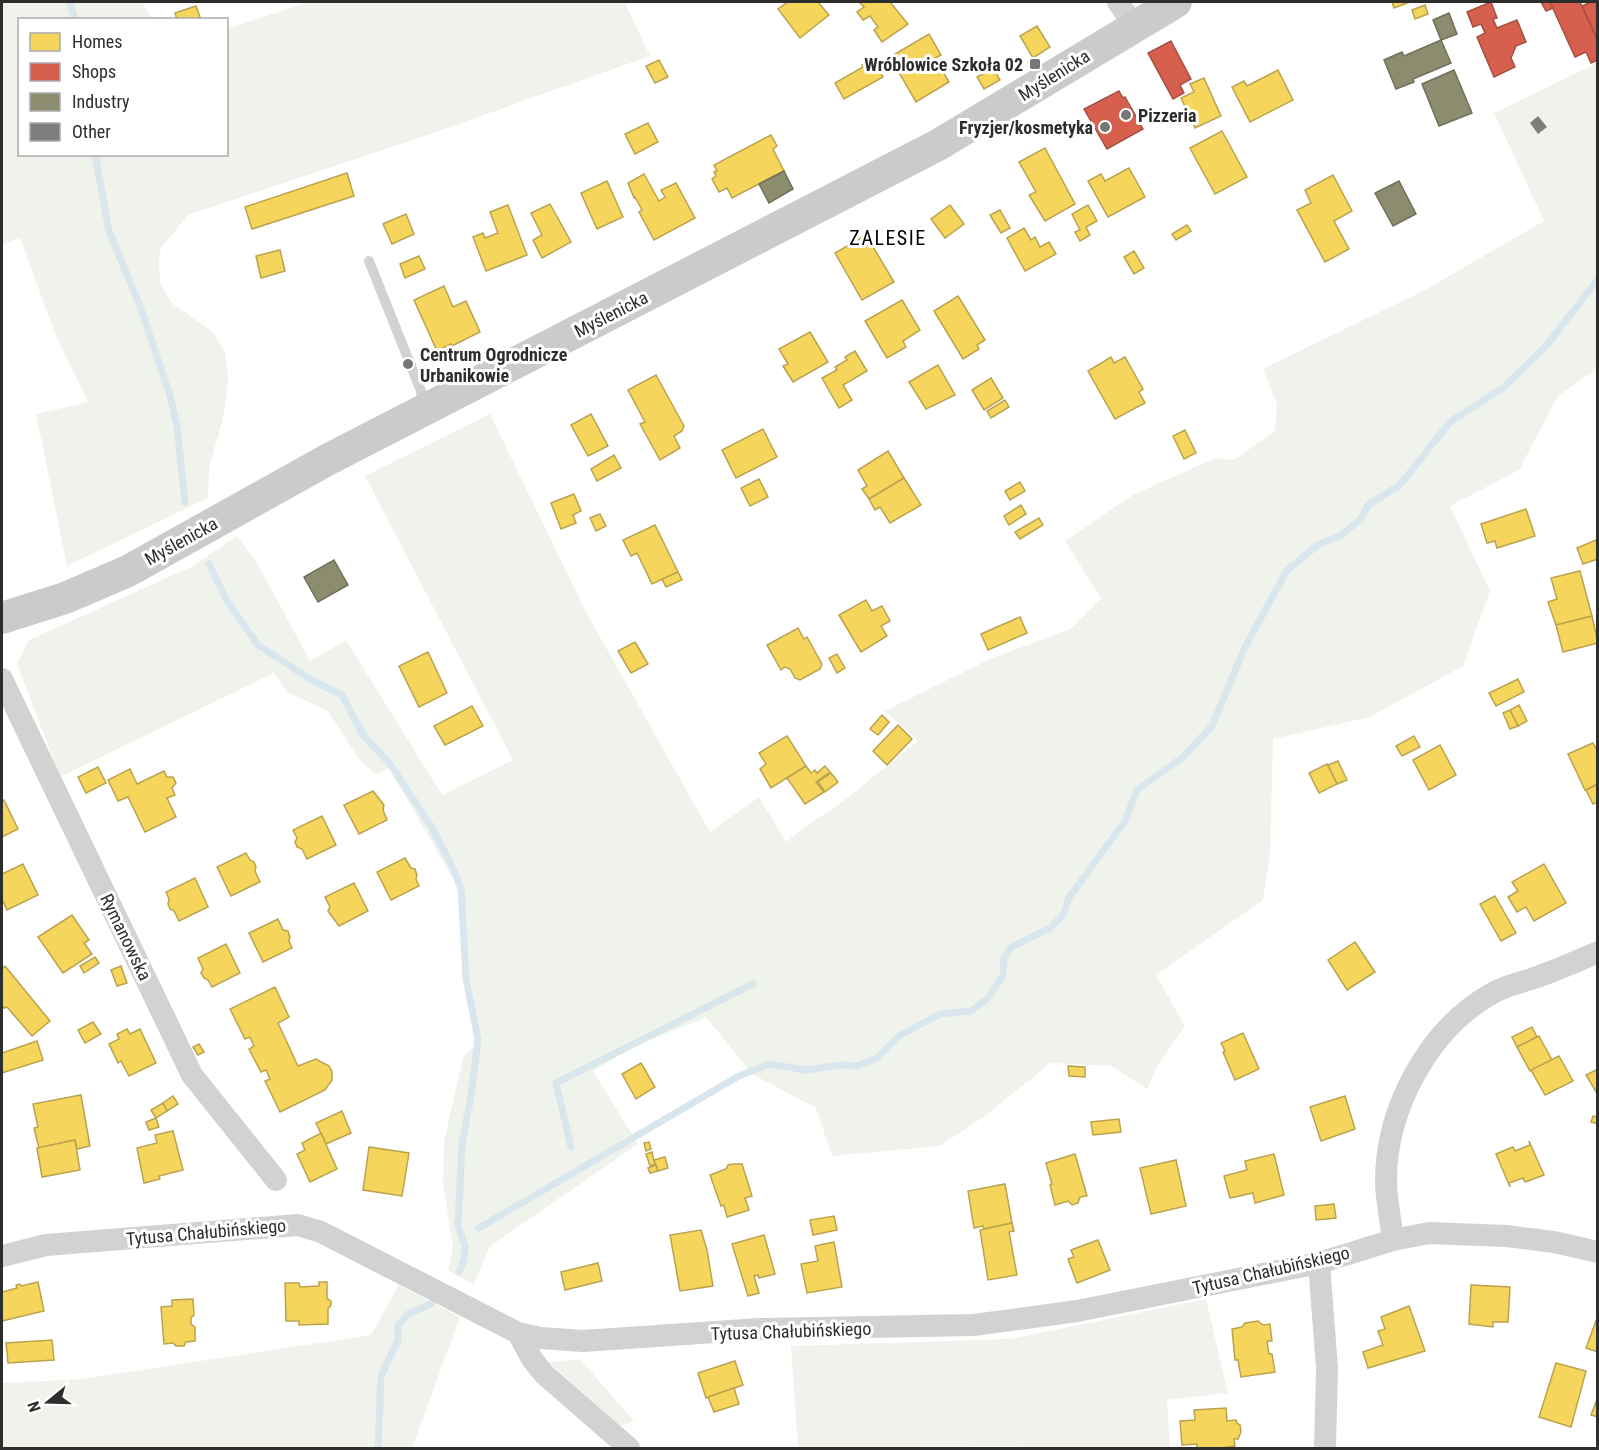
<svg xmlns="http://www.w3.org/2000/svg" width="1599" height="1450" viewBox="0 0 1599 1450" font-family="'Roboto Condensed',sans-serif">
<rect width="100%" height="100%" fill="#fff"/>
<g fill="#f0f3ec">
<path d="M2 2H142L152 19 20 20V154H226L227 29 308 2H632L626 5 650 56 416 139 188 215 161 248 159 260 160 284 173 304 213 332 225 352 228 376 226 399 222 422 209 468 208 498 67 566 36 414 88 402 56 336 20 238 2 245Z"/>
<path d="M1597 63V370H1595L1558 396 1519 470 1450 506 1490 591 1463 666 1370 717 1273 739 1270 855 1263 900 1156 975 1185 1026 1158 1065 1147 1089 1111 1066 1051 1063 985 1116 940 1146 832 1156 816 1108 752 1074 706 1017 637 1045 593 1071 638 1144 489 1247 474 1285 448 1270 453 1247 443 1184 444 1141 463 1058 474 1046 464 930 456 884 389 768 376 775 358 758 328 711 287 692 274 673 60 777 17 664 29 640 191 567 237 536 256 561 310 661 346 640 442 795 513 760 365 476 490 414 586 612 710 832 759 797 786 842 819 817 828 813 918 741 885 711 990 659 1070 629 1101 598 1065 541 1133 495 1215 458 1234 460 1275 431 1277 404 1263 369 1425 290 1544 221 1494 113Z"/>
<path d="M399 1285 460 1317 412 1448H2V1383L82 1379 371 1335Z"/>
<path d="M1206 1299 1228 1393 1167 1400 1170 1448H1021L1020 1446 798 1448 791 1346 1010 1339Z"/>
<path d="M580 1359 634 1421 620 1426 549 1362Z"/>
</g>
<g fill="#f6d55c" stroke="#baa34e" stroke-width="1.5">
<path d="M788 2H818L829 15 800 38 778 9Z"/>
<path d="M859 2H890L908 24 882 42 874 30 878 27 870 16 863 20 857 12 864 7Z"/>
<path d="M1392 2H1410L1394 8Z"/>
<path d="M1425 5 1428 14 1415 19 1412 10Z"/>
<path d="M196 6 201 20H177L175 13Z"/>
<path d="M1037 26 1050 47 1033 58 1020 36Z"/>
<path d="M929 34 941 55 935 58 949 82 916 102 890 57Z"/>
<path d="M873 58 883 77 844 99 835 83 863 67 862 65Z"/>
<path d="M659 60 668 77 655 83 646 66Z"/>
<path d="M993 68 1000 80 984 89 977 77Z"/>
<path d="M1278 70 1293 100 1250 122 1232 87 1244 81 1247 86Z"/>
<path d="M1204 78 1221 116 1195 128 1181 98 1194 92 1190 84Z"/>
<path d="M648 123 658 142 635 154 625 134Z"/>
<path d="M1222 131 1247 177 1215 194 1190 148Z"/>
<path d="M771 135 777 146 773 149 784 171 732 198 727 188 719 192 712 179 716 176 714 172 717 171 714 165Z"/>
<path d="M1045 148 1075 204 1045 221 1029 195 1036 192 1019 162Z"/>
<path d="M1129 168 1145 197 1108 217 1088 181 1101 174 1105 181Z"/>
<path d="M347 173 354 196 252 229 245 207Z"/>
<path d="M644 174 659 201 665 197 661 190 676 183 695 218 654 240 639 212 642 210 635 197 634 198 628 183Z"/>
<path d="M1333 175 1352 211 1334 221 1349 249 1325 262 1297 210 1311 203 1305 190Z"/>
<path d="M607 181 623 217 597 229 581 193Z"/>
<path d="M550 204 571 242 542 258 533 240 542 235 531 213Z"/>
<path d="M508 205 527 255 486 271 473 237 483 233 485 238 498 233 490 212Z"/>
<path d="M950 205 964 224 945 238 931 219Z"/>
<path d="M1088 205 1097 221 1086 227 1090 235 1080 241 1075 232 1080 230 1072 214Z"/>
<path d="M1000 210 1010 228 1001 233 990 215Z"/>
<path d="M406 214 414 234 392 244 383 224Z"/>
<path d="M1187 225 1191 231 1176 240 1172 234Z"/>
<path d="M1024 228 1031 240 1035 237 1040 247 1049 242 1056 254 1025 271 1007 238Z"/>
<path d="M866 235 894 282 862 300 835 253Z"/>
<path d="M280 250 285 271 261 278 256 256Z"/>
<path d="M1134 251 1144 268 1134 274 1124 257Z"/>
<path d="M419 256 425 269 405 278 400 264Z"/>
<path d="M444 286 453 307 466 301 480 332 452 346 451 344 437 351 414 300Z"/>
<path d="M958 296 985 340 977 345 979 349 963 359 934 311Z"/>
<path d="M902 300 920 330 903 341 906 347 887 358 865 321Z"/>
<path d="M810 332 828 362 793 382 783 366 788 364 779 349Z"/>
<path d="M855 351 867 371 843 385 852 400 839 408 822 378 837 370 835 367 847 360 845 357Z"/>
<path d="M1111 357 1114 363 1125 357 1143 389 1139 392 1145 403 1115 419 1088 371Z"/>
<path d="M938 365 955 395 926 409 909 382Z"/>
<path d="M656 375 684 426 682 431 674 436 680 448 660 460 640 424 645 422 628 390Z"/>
<path d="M991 378 1003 398 984 410 972 390Z"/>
<path d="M1005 400 1009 407 991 418 987 411Z"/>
<path d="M591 414 608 446 588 456 571 425Z"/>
<path d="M763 429 777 457 736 478 722 450Z"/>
<path d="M1185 430 1196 453 1184 459 1173 436Z"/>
<path d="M888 451 904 478 869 499 862 489 867 486 858 470Z"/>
<path d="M614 455 621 468 597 481 591 469Z"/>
<path d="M904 478 921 505 890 523 880 507 875 510 869 499Z"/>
<path d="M759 479 768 497 750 506 741 488Z"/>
<path d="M1020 482 1025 491 1010 500 1005 491Z"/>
<path d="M574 494 581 511 573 515 576 523 561 529 551 503Z"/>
<path d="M1021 505 1026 514 1009 525 1004 516Z"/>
<path d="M1526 509 1535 536 1497 548 1495 541 1487 543 1481 524Z"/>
<path d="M600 514 606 526 596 531 590 518Z"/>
<path d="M1039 518 1043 525 1020 539 1015 532Z"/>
<path d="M655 525 678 572 652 584 637 553 631 556 623 540Z"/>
<path d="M1596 540 1598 559 1583 564 1577 548Z"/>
<path d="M1580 571 1592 616 1556 625 1548 602 1557 599 1551 578Z"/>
<path d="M678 572 682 580 666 587 662 579Z"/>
<path d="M866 600 872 611 882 606 890 621 881 626 887 636 861 652 839 615Z"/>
<path d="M1592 616 1598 643 1563 652 1556 625Z"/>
<path d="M1020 617 1027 633 988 650 981 634Z"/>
<path d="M798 628 804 639 807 637 822 664 820 669 800 680 795 678 790 669 785 667 781 670 767 645Z"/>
<path d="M635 642 648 664 631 673 618 651Z"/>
<path d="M428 652 447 693 419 707 399 666Z"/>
<path d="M837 654 845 668 837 673 829 658Z"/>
<path d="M1518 679 1524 692 1496 706 1489 693Z"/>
<path d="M1519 705 1527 721 1518 726 1510 710Z"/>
<path d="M472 706 483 726 445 745 434 726Z"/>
<path d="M1510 710 1518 726 1510 729 1503 713Z"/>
<path d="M882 715 889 722 878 735 870 729Z"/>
<path d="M898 725 912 739 887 765 873 751Z"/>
<path d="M787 736 806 766 771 788 760 769 766 764 759 753Z"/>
<path d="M1414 736 1420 747 1402 756 1396 746Z"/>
<path d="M1593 743 1598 752V784L1585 790 1568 754Z"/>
<path d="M1440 745 1456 775 1429 790 1413 760Z"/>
<path d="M1338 761 1347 780 1337 784 1328 765Z"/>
<path d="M1327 764 1337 784 1319 793 1309 773Z"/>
<path d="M806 766 811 773 815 770 817 773 825 766 830 772 816 782 824 792 805 804 787 778Z"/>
<path d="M98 767 106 783 86 793 78 777Z"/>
<path d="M130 769 137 784 164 771 167 777H173L176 783 172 788 175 795 167 798 176 817 145 832 128 797 118 801 108 780Z"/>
<path d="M831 773 838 782 825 792 818 782Z"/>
<path d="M1598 784V802L1593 804 1586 790Z"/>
<path d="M373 791 384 805 383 810 387 820 359 834 344 805Z"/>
<path d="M4 800 18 829 2 837V801Z"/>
<path d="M322 816 336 845 307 859 302 849 297 847 295 842 297 838 293 830Z"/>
<path d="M246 853 250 860 254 862 256 867 255 871 260 882 231 896 217 867Z"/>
<path d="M405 858 411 868 415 869 417 875 416 879 419 886 391 900 377 872Z"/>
<path d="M23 864 38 895 7 910 2 899V874Z"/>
<path d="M1544 864 1566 903 1534 921 1526 907 1517 912 1508 897 1518 891 1512 882Z"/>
<path d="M195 878 208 907 179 921 174 911 170 909 168 904 169 899 166 892Z"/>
<path d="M354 883 368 911 339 926 328 911 330 907 325 897Z"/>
<path d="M1495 896 1516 933 1501 941 1480 904Z"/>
<path d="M72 915 89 940 84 943 92 954 63 973 38 937Z"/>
<path d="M278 919 283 930 288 931 290 937 289 941 292 948 263 962 249 933Z"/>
<path d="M1355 942 1375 972 1347 990 1328 960Z"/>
<path d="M226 944 240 973 212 987 208 980 204 978 201 973 203 969 198 958Z"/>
<path d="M95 957 99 963 84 973 80 966Z"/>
<path d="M5 966 50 1021 32 1036 7 1007 4 1008 2 1005V969Z"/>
<path d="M121 966 127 983 117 986 111 970Z"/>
<path d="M275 987 289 1017 278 1023 298 1066 316 1059 329 1066 332 1072V1080L325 1090 280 1112 265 1081 270 1079 266 1070 261 1072 249 1049 254 1046 250 1037 245 1039 230 1009Z"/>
<path d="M93 1022 101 1034 85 1043 78 1030Z"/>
<path d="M1532 1027 1537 1037 1517 1047 1512 1037Z"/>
<path d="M127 1029 130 1034 140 1029 156 1063 129 1076 121 1061 118 1063 109 1044 119 1039 117 1034Z"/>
<path d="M1243 1033 1259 1069 1235 1080 1223 1052 1225 1051 1221 1043Z"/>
<path d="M1539 1036 1552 1060 1530 1071 1517 1047Z"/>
<path d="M37 1041 43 1060 2 1073V1053Z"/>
<path d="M199 1044 204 1052 198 1055 193 1047Z"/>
<path d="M1559 1056 1573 1081 1545 1095 1531 1070Z"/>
<path d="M641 1063 655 1087 636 1099 622 1074Z"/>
<path d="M1068 1066 1085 1067V1077L1069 1076Z"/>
<path d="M1598 1069V1095L1586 1075Z"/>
<path d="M81 1095 90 1146 77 1149 75 1140 39 1148 34 1128 38 1127 33 1104Z"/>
<path d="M173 1096 178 1104 167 1111 163 1103Z"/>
<path d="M1345 1096 1355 1129 1321 1141 1310 1107Z"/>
<path d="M163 1103 167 1111 156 1118 151 1110Z"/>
<path d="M342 1111 351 1133 326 1144 316 1123Z"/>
<path d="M1593 1116 1598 1117V1124L1591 1122Z"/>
<path d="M156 1118 159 1127 149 1130 146 1122Z"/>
<path d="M1119 1119 1121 1132 1093 1135 1091 1122Z"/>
<path d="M173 1131 183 1170 159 1176 160 1179 144 1183 137 1148 157 1143 155 1135Z"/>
<path d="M321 1133 337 1169 310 1182 297 1154 305 1150 302 1143Z"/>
<path d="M75 1140 80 1170 42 1177 37 1148Z"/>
<path d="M1529 1141 1544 1175 1525 1182 1523 1178 1509 1183 1510 1187 1496 1154 1513 1147 1515 1151 1530 1145Z"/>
<path d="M649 1142 651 1149 646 1151 644 1143Z"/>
<path d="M369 1147 409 1153 402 1196 363 1190Z"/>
<path d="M652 1152 655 1164 650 1166 646 1154Z"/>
<path d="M1075 1154 1087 1196 1080 1197 1078 1203 1072 1205 1068 1201 1055 1205 1050 1185 1052 1184 1046 1163Z"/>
<path d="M1274 1154 1284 1195 1255 1203 1253 1193 1230 1198 1224 1176 1247 1170 1245 1161Z"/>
<path d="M665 1157 668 1168 658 1171 654 1160Z"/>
<path d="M1176 1160 1186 1206 1151 1214 1140 1168Z"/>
<path d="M733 1164H742L752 1196 745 1198 749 1210 727 1217 724 1205 721 1206 710 1175 726 1169 728 1165Z"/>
<path d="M656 1165 658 1171 650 1173 648 1168Z"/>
<path d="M1005 1184 1012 1223 984 1229 983 1226 974 1228 968 1191Z"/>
<path d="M1334 1204 1336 1218 1316 1220 1315 1206Z"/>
<path d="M834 1216 837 1230 813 1235 810 1220Z"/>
<path d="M1012 1223 1014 1231 1009 1232 1017 1275 988 1280 980 1230Z"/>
<path d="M701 1230 707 1250 713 1286 680 1291 670 1235Z"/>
<path d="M764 1235 775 1274 759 1278 758 1275 754 1276 759 1293 748 1296 732 1244Z"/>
<path d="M1098 1240 1110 1270 1077 1283 1068 1259 1074 1257 1071 1250Z"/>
<path d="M834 1242 842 1287 807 1293 801 1264 818 1261 815 1246Z"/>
<path d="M598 1263 602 1281 565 1290 561 1272Z"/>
<path d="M38 1282 44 1311 2 1321V1292L17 1288 16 1285 20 1284 21 1286Z"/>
<path d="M319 1282H327V1298L331 1301V1305L328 1309V1324L299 1325V1321H286L285 1283H299L300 1287 319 1286Z"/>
<path d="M1471 1285 1510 1287 1508 1322H1493V1327L1469 1324Z"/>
<path d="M193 1299 194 1315 191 1318V1324L195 1327V1341L186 1342 184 1346H176L173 1343 164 1344 161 1307 172 1306V1300Z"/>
<path d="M1409 1306 1425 1351 1368 1368 1363 1352 1383 1345 1378 1331 1385 1329 1381 1317Z"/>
<path d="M1597 1318H1598V1352L1586 1348Z"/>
<path d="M1258 1321 1263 1325 1270 1324 1272 1341H1267L1269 1354H1272L1275 1372 1241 1377 1238 1360H1235L1232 1329 1242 1327 1245 1323Z"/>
<path d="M52 1340 54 1360 8 1363 6 1343Z"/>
<path d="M735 1361 743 1385 706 1398 698 1373Z"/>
<path d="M1556 1363 1586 1371 1571 1427 1539 1417Z"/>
<path d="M734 1388 739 1404 714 1412 708 1397Z"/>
<path d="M1598 1397V1417L1591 1415Z"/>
<path d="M1226 1408 1227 1421 1236 1420 1237 1423 1240 1425 1241 1432 1238 1439H1234L1235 1446 1221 1448H1197V1444L1182 1445 1180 1421 1195 1420 1194 1410Z"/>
</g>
<g fill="#d6604d" stroke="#a35143" stroke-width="1.5">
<path d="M1491 2 1497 18 1493 19 1497 28 1517 20 1526 42 1516 46 1511 58 1515 67 1494 77 1477 37 1485 33 1481 24 1473 27 1467 12Z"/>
<path d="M1541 2H1550L1553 8 1546 11Z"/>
<path d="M1550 2H1580L1598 41V60L1591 63 1586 52 1575 57Z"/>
<path d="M1591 2H1598V41L1582 6Z"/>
<path d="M1171 41 1191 79 1180 85 1184 93 1173 99 1148 53Z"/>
<path d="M1119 91 1123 98 1125 97 1143 129 1107 149 1084 109Z"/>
</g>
<g fill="#8c8c6e" stroke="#70705a" stroke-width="1.5">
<path d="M1449 13 1457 34 1441 40 1433 20Z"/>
<path d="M1441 40 1451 63 1413 79 1414 82 1396 89 1384 60 1402 52 1404 56Z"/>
<path d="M1454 70 1472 113 1439 126 1422 84Z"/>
<path d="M784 171 793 189 769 203 759 184Z"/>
<path d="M1399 181 1416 214 1393 226 1375 193Z"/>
<path d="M334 560 348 585 318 602 304 577Z"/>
</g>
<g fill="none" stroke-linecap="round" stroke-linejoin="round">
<g stroke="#dae6ee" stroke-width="7">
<path d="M70 2 75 20"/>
<path d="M95 154 109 231 140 306 170 396 177 426 185 502"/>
<path d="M209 564 227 601 258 645 313 681 342 695 363 735 390 764 431 826 451 864 461 888 466 979 478 1039 471 1096 462 1144 458 1225 465 1246 464 1260 459 1272"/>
<path d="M571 1147 556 1083 753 984"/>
<path d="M479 1228 737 1077 769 1064 805 1070 841 1065 857 1066 877 1058 899 1036 940 1014 971 1011 987 999 1003 976 1004 957 1012 947 1050 928 1064 914 1068 899 1125 821 1137 790 1183 757 1212 726 1245 647 1287 570 1319 544 1340 536 1361 519 1368 505 1400 485 1450 422 1504 387 1546 346 1598 279"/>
<path d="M378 1448 381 1376 398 1340V1325L408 1314 431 1304"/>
</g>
</g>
<path fill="#7e7e7e" d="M1538 116 1547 127 1538 134 1530 123Z"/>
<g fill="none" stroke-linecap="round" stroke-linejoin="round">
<path stroke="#d2d2d2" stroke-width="10" d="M369 261 421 391 423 407"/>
<g stroke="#d2d2d2" stroke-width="22">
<path d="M1118 2 1134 26"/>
<path d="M2 679 192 1075 276 1180"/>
<path d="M1393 1240C1391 1221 1386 1200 1386 1181 1386 1109 1428 1030 1491 994 1504 986 1520 983 1534 978 1556 971 1577 961 1598 952"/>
<path d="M2 1256 46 1245 298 1225 321 1232 518 1333 541 1338 583 1341 759 1329 974 1325 1077 1311 1319 1263 1393 1240 1429 1233 1506 1236 1554 1242 1598 1252"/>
<path d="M1319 1263 1327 1368 1325 1448"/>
<path d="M518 1333 532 1359 544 1374 629 1448"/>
</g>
<path stroke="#cbcbcb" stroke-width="32" d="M2 618 65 598 128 571 327 460 938 145 1176 2"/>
</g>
<g fill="#767676" stroke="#fff" stroke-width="2">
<rect x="1029" y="58" width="12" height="12" rx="3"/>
<circle cx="1126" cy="115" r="6"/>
<circle cx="1105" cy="127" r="6"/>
<circle cx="408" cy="364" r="6"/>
</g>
<g text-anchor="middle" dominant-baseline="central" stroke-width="6" stroke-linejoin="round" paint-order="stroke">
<g font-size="18" font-weight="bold" fill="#2d2d2d" stroke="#fff" text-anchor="end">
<text x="1023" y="64">Wróblowice Szkoła 02</text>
<text x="1138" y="115" text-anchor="start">Pizzeria</text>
<text x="1093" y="127">Fryzjer/kosmetyka</text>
<text x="420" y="354" text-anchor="start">Centrum Ogrodnicze<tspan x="420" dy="21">Urbanikowie</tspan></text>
</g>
<g font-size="18" fill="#2d2d2d" stroke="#fff">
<text transform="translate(1054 75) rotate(-32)">Myślenicka</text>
<text transform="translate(611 314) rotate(-27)">Myślenicka</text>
<text transform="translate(181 541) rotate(-29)">Myślenicka</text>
<text transform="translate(126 937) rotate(64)">Rymanowska</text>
<text transform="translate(206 1232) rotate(-5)">Tytusa Chałubińskiego</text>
<text transform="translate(1271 1270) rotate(-13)">Tytusa Chałubińskiego</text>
<text transform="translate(791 1331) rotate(-2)">Tytusa Chałubińskiego</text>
</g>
<g font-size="20" letter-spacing="1.5" fill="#000" stroke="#fff">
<text x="888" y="238">ZALESIE</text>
</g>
</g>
<rect width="1599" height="1450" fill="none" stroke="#2d2d2d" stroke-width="6"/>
<rect x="18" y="18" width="210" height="138" fill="#ffffff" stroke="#ababab" stroke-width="1.5"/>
<rect x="30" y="33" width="30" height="18" fill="#f6d55c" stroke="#ababab" stroke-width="1.5"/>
<text x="72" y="48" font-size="18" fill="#2d2d2d">Homes</text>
<rect x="30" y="63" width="30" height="18" fill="#d6604d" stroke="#ababab" stroke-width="1.5"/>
<text x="72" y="78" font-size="18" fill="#2d2d2d">Shops</text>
<rect x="30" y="93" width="30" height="18" fill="#8c8c6e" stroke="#ababab" stroke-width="1.5"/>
<text x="72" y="108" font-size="18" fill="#2d2d2d">Industry</text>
<rect x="30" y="123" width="30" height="18" fill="#7e7e7e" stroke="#ababab" stroke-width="1.5"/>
<text x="72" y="138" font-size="18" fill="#2d2d2d">Other</text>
<g transform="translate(48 1402) rotate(251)" stroke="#ffffff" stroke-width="4.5" paint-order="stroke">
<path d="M0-4.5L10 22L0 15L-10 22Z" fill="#2d2d2d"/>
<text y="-9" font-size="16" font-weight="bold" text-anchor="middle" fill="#2d2d2d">N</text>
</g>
</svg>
